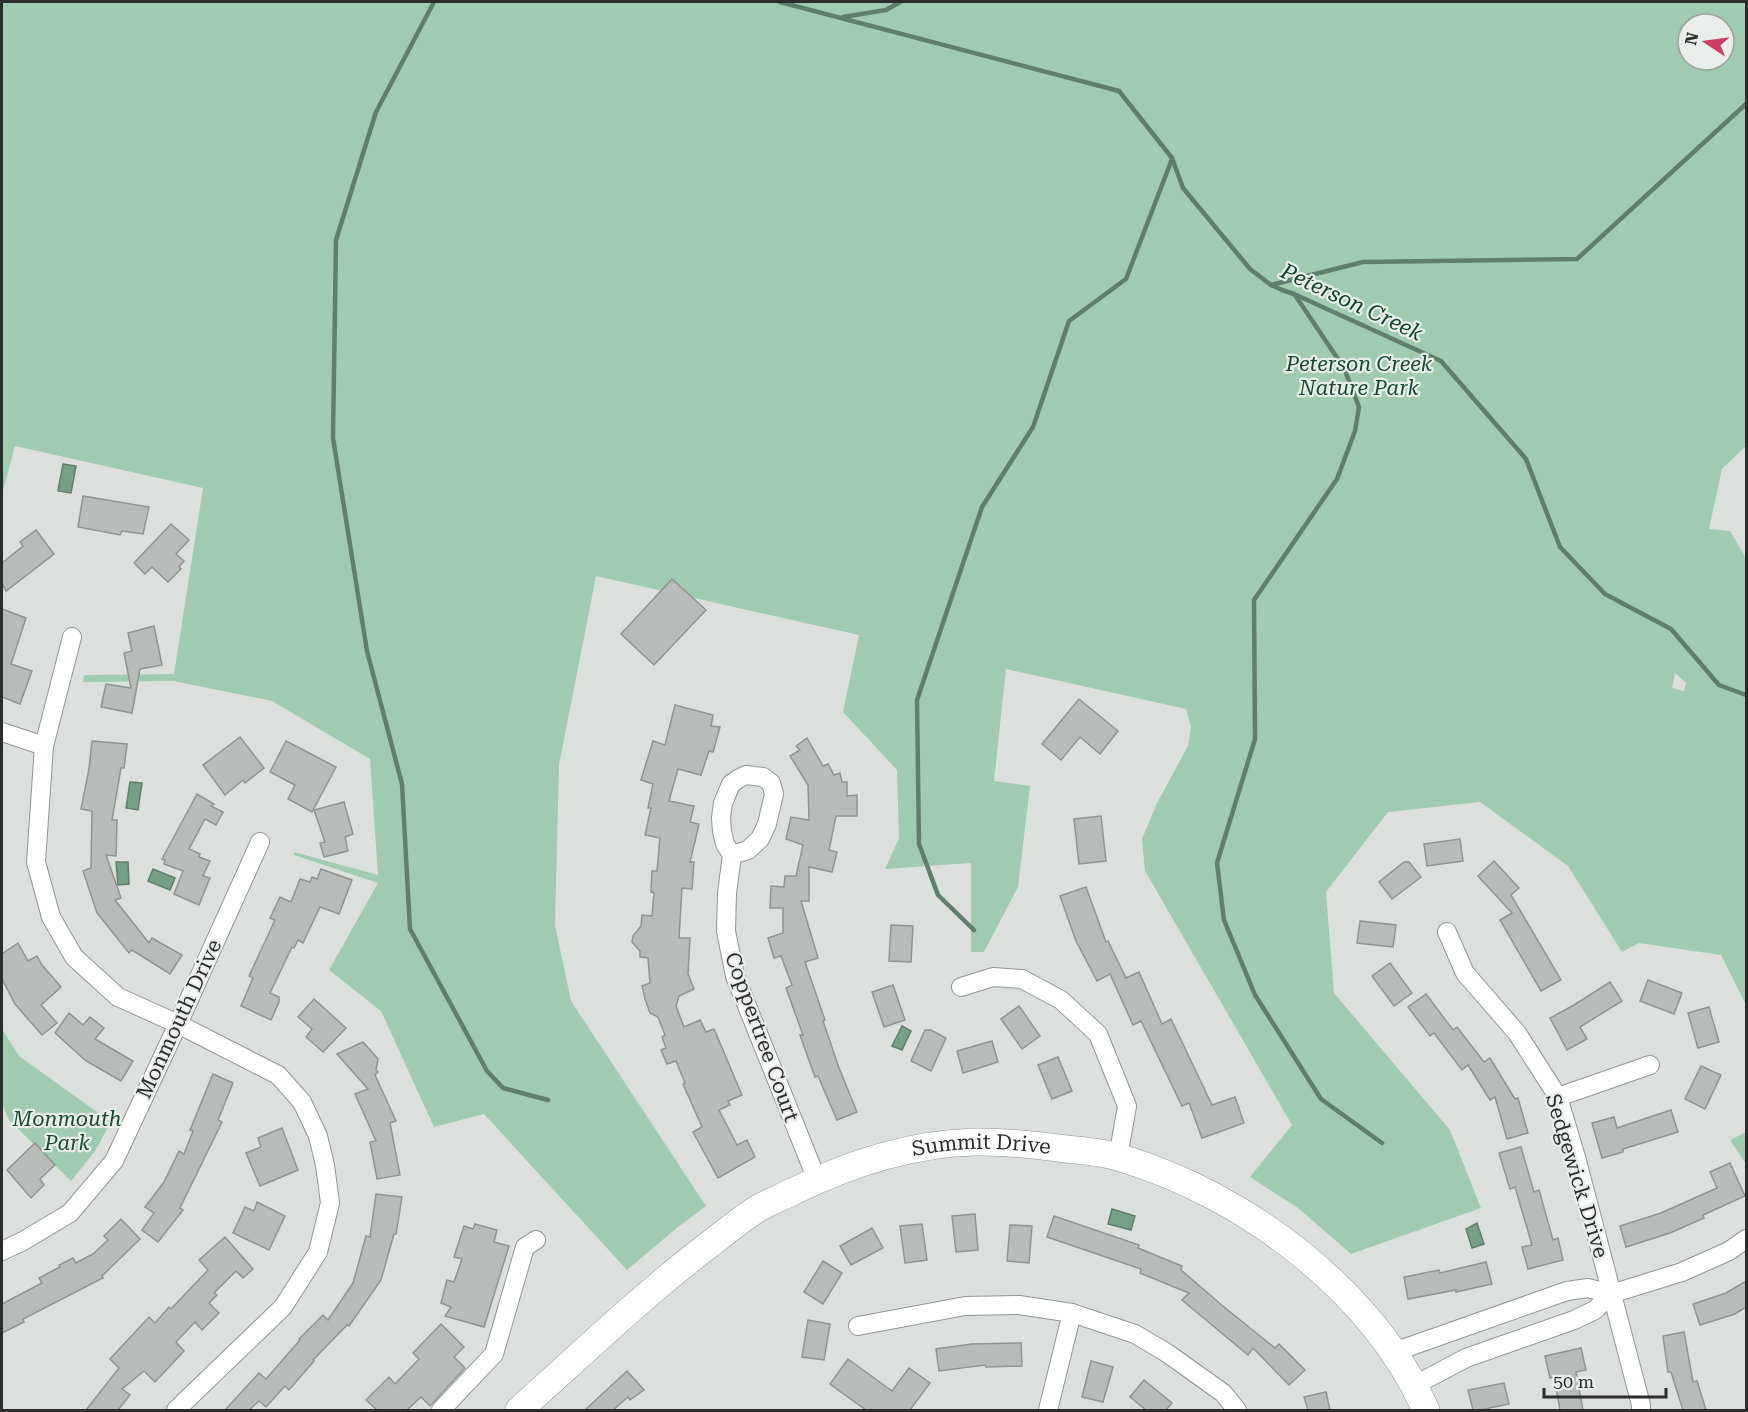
<svg xmlns="http://www.w3.org/2000/svg" width="1748" height="1412" viewBox="0 0 1748 1412" font-family="'Roboto Serif',serif">
<rect width="100%" height="100%" fill="#dce0dd"/>
<g fill="#a0cbb1" fill-rule="evenodd">
<path d="M2 2H1746V446L1722 469 1709 529 1730 531 1746 558V1005L1721 955 1639 943 1622 952 1568 866 1480 802 1388 812 1326 892 1334 993 1450 1130 1481 1208 1351 1254 1298 1208 1250 1177 1292 1125 1145 871 1142 839 1157 803 1188 746 1191 727 1186 709 1006 669 994 781 1030 786 1018 887 984 952H971V863L885 869 899 838 897 770 843 712 859 635 596 576 559 765 555 925 571 1001 706 1206 678 1227 627 1270 484 1114 434 1127 381 1011 329 970 378 883 294 855V852L378 875 370 759 272 701 173 681 83 682 84 675 174 674 203 488 15 446 2 494ZM1688 24H1724V60H1688ZM1675 673 1686 683 1684 691 1672 688Z"/>
<path d="M2 1029 19 1056 111 1122 95 1151 71 1181 9 1120 2 1104Z"/>
<path d="M1746 1132V1164L1730 1140Z"/>
</g>
<g fill="#75a087" stroke="#5f7e6c" stroke-width="1.5">
<path d="M63 464 76 466 71 493 58 491Z"/>
<path d="M130 782 142 783 138 810 126 808Z"/>
<path d="M116 862H128L129 884 118 885Z"/>
<path d="M153 869 175 878 170 890 148 881Z"/>
<path d="M902 1026 911 1031 902 1050 892 1046Z"/>
<path d="M1112 1209 1135 1216 1131 1230 1108 1224Z"/>
<path d="M1477 1223 1484 1244 1472 1248 1466 1229Z"/>
</g>
<g fill="none" stroke-linecap="round" stroke-linejoin="round">
<g stroke="#5f7e6c" stroke-width="4.5">
<path d="M434 2 376 112 336 240 333 438 367 651 402 784 410 929 487 1071 503 1088 548 1100"/>
<path d="M780 2 1119 91 1172 158 1183 188 1250 269 1271 285 1282 290 1294 294 1441 361 1526 459 1560 547 1605 594 1671 629 1719 685 1746 695"/>
<path d="M843 17 886 10 900 2"/>
<path d="M1271 285 1363 262 1577 259 1746 104"/>
<path d="M1295 295 1344 368 1359 407 1355 431 1337 479 1254 600 1255 739 1217 863 1224 920 1255 995 1321 1099 1382 1143"/>
<path d="M974 930 938 895 919 844 917 700 982 507 1033 427 1069 321 1126 279 1172 159"/>
</g>
</g>
<g fill="#b7bcb9" stroke="#8f9491" stroke-width="1.5">
<path d="M83 496 149 507 143 534 122 531 120 535 78 527Z"/>
<path d="M171 524 189 540 176 554 184 561 179 567 181 569 168 582 152 567 145 574 134 563Z"/>
<path d="M36 530 54 554 6 591 2 583V563L23 546 20 542Z"/>
<path d="M672 579 706 610 654 665 621 634Z"/>
<path d="M2 609 26 618 11 664 32 671 20 704 2 697Z"/>
<path d="M154 626 162 665 140 669 132 713 101 707 106 684 131 688 124 653 132 651 128 633Z"/>
<path d="M1079 699 1118 731 1100 754 1080 737 1061 760 1042 744Z"/>
<path d="M675 705 713 715 711 726 720 727 713 752 709 751 701 775 678 769 669 801 694 806 690 822 699 824 690 862H694L692 889 682 888 679 938H690L688 974 694 989 679 996 676 1006 684 1027 700 1020 706 1032 714 1029 742 1095 728 1101 730 1105 719 1110 737 1145 747 1140 755 1157 718 1178 693 1132 702 1127 683 1084 685 1083 676 1061 667 1064 661 1050 666 1048 662 1037 665 1035 658 1017 650 1013 645 999 642 986 650 983 648 958 640 957V951L632 942 633 936 641 926 642 915 652 916 654 893 651 892 652 871H657L660 838 645 835 651 808H648L653 784 641 780 653 741 665 745Z"/>
<path d="M240 737 264 768 245 783 243 780 225 795 203 765Z"/>
<path d="M807 738 823 766 828 764 834 775 840 773 842 782H847V796L857 795V816H836L829 850 837 852 832 872 809 867V901H801L818 958 805 962 825 1020 823 1021 839 1068 857 1112 837 1120 818 1076 815 1077 800 1035H803L786 988 792 985 781 956 774 958 768 938 783 933V908H770L771 886 784 887 785 876H796L803 845 786 839 791 817 809 820 808 785 790 756 800 750 796 746Z"/>
<path d="M92 741 127 744 124 768H121L112 820H117L116 856 106 855 121 898 115 900 149 943 152 938 182 955 170 974 132 950 129 953 97 913 83 871 91 868 92 811 81 809 89 769Z"/>
<path d="M286 741 336 767 312 812 288 799 295 785 270 772Z"/>
<path d="M197 794 214 804 211 806 223 812 216 825 205 819 189 849 200 854 199 857 210 861 203 876 210 878 199 905 174 894 183 871 164 864 165 860 162 859Z"/>
<path d="M344 802 353 834 345 837 348 851 324 857 320 843 325 842 314 810Z"/>
<path d="M1101 816 1106 861 1079 864 1074 819Z"/>
<path d="M1460 839 1463 861 1427 866 1424 844Z"/>
<path d="M1494 861 1519 888 1511 895 1561 980 1541 991 1500 920 1512 913 1478 876Z"/>
<path d="M1404 862H1409L1421 877 1392 899 1379 882Z"/>
<path d="M321 869 352 880 339 914 320 907 303 943 298 940 294 948 292 947 270 993 279 997V1002L271 1020 241 1006 253 978 249 976 275 920 270 918 280 897 291 902 300 879 310 882 312 877 317 879Z"/>
<path d="M1086 887 1106 942 1108 941 1126 978 1139 972 1162 1024 1171 1019 1212 1105 1235 1097 1244 1123 1202 1138 1189 1103 1182 1106 1141 1021 1133 1025 1110 974 1097 981 1076 941 1060 896Z"/>
<path d="M1360 921 1396 925 1393 947 1357 943Z"/>
<path d="M891 925 913 926 911 962 889 961Z"/>
<path d="M18 943 28 961 37 956 42 965 61 987 41 1005 57 1023 42 1035 15 1004 2 979V954Z"/>
<path d="M1390 963 1412 993 1394 1006 1372 976Z"/>
<path d="M1648 980 1682 993 1674 1014 1640 1001Z"/>
<path d="M1610 982 1622 1001 1580 1027 1587 1039 1567 1050 1550 1018 1574 1005Z"/>
<path d="M893 985 905 1020 884 1027 872 992Z"/>
<path d="M1426 994 1453 1030 1457 1027 1484 1062 1490 1058 1515 1099 1518 1098 1528 1133 1507 1139 1495 1097 1490 1100 1468 1065 1462 1070 1434 1033 1430 1036 1408 1007Z"/>
<path d="M314 999 346 1028 323 1052 306 1037 312 1029 298 1017Z"/>
<path d="M1019 1006 1040 1036 1022 1049 1001 1019Z"/>
<path d="M1709 1007 1719 1042 1698 1048 1688 1013Z"/>
<path d="M69 1013 83 1025 90 1017 104 1028 95 1039 133 1061 121 1081 86 1061 55 1033Z"/>
<path d="M925 1030H931L946 1038 931 1071 911 1061Z"/>
<path d="M992 1041 998 1062 963 1073 957 1051Z"/>
<path d="M363 1042 378 1059 376 1070 378 1072 375 1075 396 1121 390 1123 400 1175 377 1179 370 1142 376 1141 355 1094 368 1089 337 1054Z"/>
<path d="M1058 1057 1072 1091 1052 1099 1038 1065Z"/>
<path d="M1701 1066 1721 1075 1705 1109 1685 1099Z"/>
<path d="M213 1074 233 1083 218 1120 222 1122 180 1208 183 1210 158 1242 142 1230 154 1213 145 1207 164 1182 179 1151 184 1154 193 1131 190 1130Z"/>
<path d="M1671 1110 1678 1132 1623 1149V1152L1602 1158 1592 1123 1614 1117 1617 1128Z"/>
<path d="M282 1128 298 1170 260 1186 246 1153 261 1147 258 1138Z"/>
<path d="M35 1143 55 1165 40 1179 44 1185 31 1198 7 1170Z"/>
<path d="M1521 1147 1534 1192 1539 1190 1553 1240 1558 1238 1563 1260 1528 1269 1522 1247 1532 1245 1515 1187 1510 1189 1499 1153Z"/>
<path d="M1730 1163 1745 1196 1703 1215 1704 1218 1670 1233 1626 1247 1620 1226 1661 1213 1717 1188 1710 1172Z"/>
<path d="M376 1194 402 1197 396 1234H394L381 1280 349 1326 347 1325 313 1360 314 1361 289 1390 285 1386 266 1407 259 1401 249 1410H225L259 1373 266 1379 300 1340 299 1339 323 1315 328 1320 353 1283 366 1236 370 1237Z"/>
<path d="M257 1202 285 1216 269 1250 233 1233 245 1207 254 1211Z"/>
<path d="M975 1214 978 1250 956 1252 952 1216Z"/>
<path d="M1054 1216 1139 1245 1138 1248 1182 1266 1181 1270 1224 1307 1275 1348 1279 1344 1305 1370 1289 1385 1253 1348 1248 1355 1182 1300 1189 1293 1140 1273 1141 1269 1047 1237Z"/>
<path d="M121 1219 140 1239 102 1276 103 1278 23 1319 24 1322 2 1333V1304L42 1283 39 1278 60 1267 59 1265 73 1258 76 1263 93 1254 108 1240 104 1236Z"/>
<path d="M475 1224 497 1230 494 1242 509 1246 484 1327 445 1316 451 1307 441 1303 447 1280 454 1282 462 1259 454 1257 464 1226 473 1229Z"/>
<path d="M922 1224 927 1260 905 1263 900 1226Z"/>
<path d="M1010 1225 1032 1226 1029 1263 1007 1261Z"/>
<path d="M872 1228 883 1248 851 1265 840 1246Z"/>
<path d="M225 1237 253 1269 243 1278 236 1271 214 1293 217 1295 209 1303 219 1313 202 1330 195 1322 176 1342 184 1351 155 1382 144 1371 122 1389 130 1395 118 1410H86L119 1368 110 1359 149 1317 155 1323 169 1307 171 1309 208 1270 199 1260Z"/>
<path d="M823 1261 842 1273 823 1304 804 1292Z"/>
<path d="M1486 1262 1492 1284 1456 1292V1290L1408 1299 1404 1277 1439 1270 1440 1273Z"/>
<path d="M1746 1281V1307L1735 1314 1700 1325 1693 1304 1726 1293Z"/>
<path d="M808 1320 830 1324 824 1360 802 1357Z"/>
<path d="M441 1324 464 1347 454 1357 465 1368 430 1406 421 1397 407 1410H377L366 1400 389 1377 395 1384 419 1359 413 1353Z"/>
<path d="M1684 1332 1693 1382 1697 1381 1706 1410H1683L1671 1372H1668L1663 1336Z"/>
<path d="M1021 1343 1022 1366 986 1367 985 1365 939 1371 936 1349 972 1344Z"/>
<path d="M1581 1348 1586 1370 1576 1372 1583 1410H1560L1554 1377 1550 1378 1545 1356Z"/>
<path d="M848 1359 892 1391 909 1368 930 1383 910 1410H866L830 1384Z"/>
<path d="M1091 1361 1113 1367 1103 1402 1082 1397Z"/>
<path d="M627 1371 644 1390 630 1400 628 1397 613 1410H585Z"/>
<path d="M1144 1380 1172 1403 1166 1410H1146L1130 1397Z"/>
<path d="M1504 1383 1509 1404 1480 1410H1473L1468 1390Z"/>
<path d="M1326 1392 1330 1410H1308L1304 1397Z"/>
</g>
<g fill="none" stroke-linecap="round" stroke-linejoin="round">
<g stroke="#919693" stroke-width="20">
<g id="street">
<path d="M72 637 44 746 36 862 51 917 74 957 118 997 178 1024 278 1075 302 1102 318 1136 325 1165 330 1203 318 1252 283 1307 176 1410"/>
<path d="M2 732 44 746"/>
<path d="M732 855 748 850 760 839 767 824 774 794 771 783 763 777 746 775 738 779 731 784 723 803 721 818 722 831 725 844 732 855 727 893 726 931 735 976 817 1180"/>
<path d="M1447 932 1465 973 1517 1033 1558 1097 1576 1157 1641 1405V1410"/>
<path d="M961 987 993 977 1022 979 1061 1000 1098 1034 1127 1106 1118 1157"/>
<path d="M1558 1097 1650 1065"/>
<path d="M2 1251 23 1241 70 1213 114 1161 178 1024 260 842"/>
<path d="M858 1326 965 1306 1019 1305 1072 1313 1135 1334 1167 1353 1223 1393 1237 1410"/>
<path d="M1394 1352 1567 1291 1588 1288 1611 1294"/>
<path d="M1415 1385 1466 1358 1574 1320 1595 1310 1611 1294 1682 1272 1729 1251 1746 1239"/>
<path d="M441 1410 494 1354 525 1247 536 1240"/>
<path d="M1048 1410 1072 1313"/>
</g>
</g>
<g stroke="#919693" stroke-width="28">
<g id="secondary">
<path id="s1" d="M519 1410C582 1354 643 1295 710 1244 724 1233 739 1221 754 1211 766 1203 781 1198 794 1191 849 1164 911 1144 973 1142 1004 1141 1036 1145 1066 1149 1084 1151 1104 1152 1121 1158 1245 1195 1372 1290 1426 1410"/>
</g>
</g>
<use href="#street" stroke="#fff" stroke-width="18"/>
<use href="#secondary" stroke="#fff" stroke-width="27"/>
</g>
<g text-anchor="middle" dominant-baseline="central" stroke-width="4.5" stroke-linejoin="round" paint-order="stroke">
<g font-size="21" font-style="italic" fill="#154a30" stroke="#e9eeea">
<text x="1359" y="364">Peterson Creek<tspan x="1359" dy="24">Nature Park</tspan></text>
<text x="67" y="1119">Monmouth<tspan x="67" dy="24">Park</tspan></text>
</g>
<g font-size="21" fill="#2b2d2c" stroke="#e9eeea">
<text transform="translate(179 1019) rotate(-65)">Monmouth Drive</text>
<text transform="translate(762 1037) rotate(70)">Coppertree Court</text>
<text stroke="none"><textPath href="#s1" startOffset="548">Summit Drive</textPath></text>
<text transform="translate(1577 1176) rotate(73)">Sedgewick Drive</text>
</g>
<g font-size="22" font-style="italic" fill="#0d442a" stroke="#e9eeea">
<text transform="translate(1352 302) rotate(25)">Peterson Creek</text>
</g>
</g>
<rect width="1748" height="1412" fill="none" stroke="#2b2d2c" stroke-width="6"/>
<g transform="translate(1706 42) rotate(283)"><circle r="28" fill="#e9eeea" stroke="#9da19e" stroke-width="1.5"/>
<path d="M0-4.5L10 22L0 15L-10 22Z" fill="#cc3e65"/>
<text y="-9" font-size="16" font-weight="bold" text-anchor="middle" fill="#2b2d2c">N</text>
</g>
<path d="M1544 1388v9h122v-9" fill="none" stroke="#2b2d2c" stroke-width="3"/>
<text x="1553" y="1388" font-size="18" fill="#2b2d2c" stroke="#e9eeea" stroke-width="4.5" paint-order="stroke">50 m</text>
</svg>
